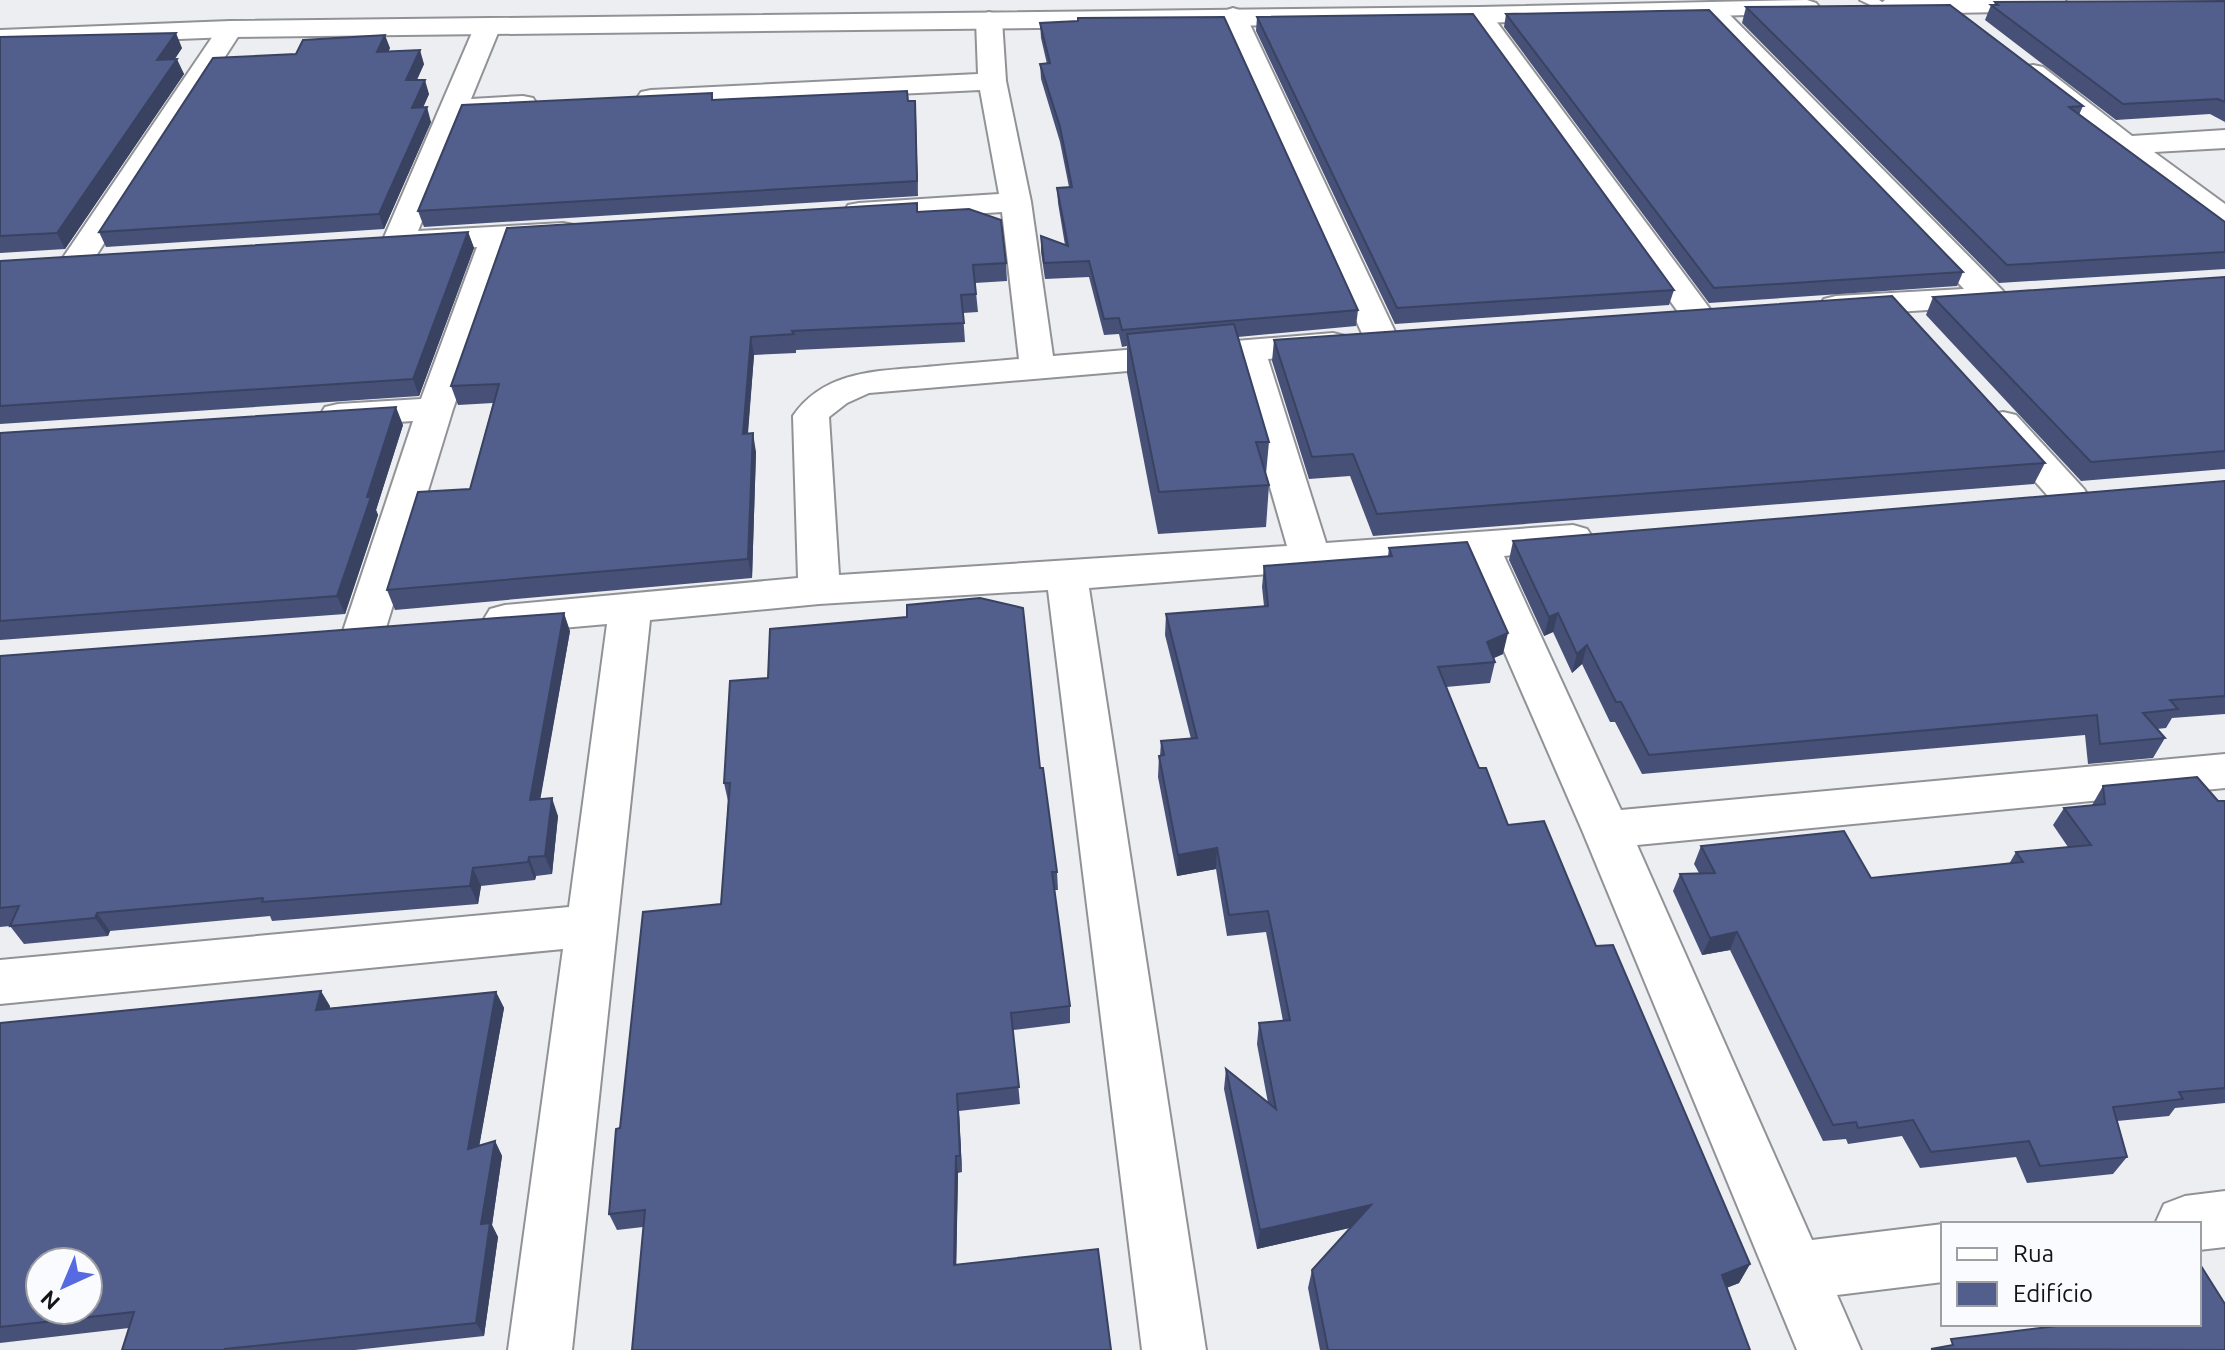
<svg xmlns="http://www.w3.org/2000/svg" width="2225" height="1350" viewBox="0 0 2225 1350" font-family="Ubuntu,sans-serif">
<rect width="100%" height="100%" fill="#eceef2"/>
<g fill="none" stroke-linecap="round" stroke-linejoin="round">
<g stroke="#909296" stroke-width="4">
<path id="service" d="M1860 0H1879L1888 6 1881 10Z"/>
</g>
<g stroke="#909296" stroke-width="4">
<g id="minor">
<path d="M1711 2 1720 5 2003 291 2008 298 2003 305 1836 316 1824 313 1819 306 1824 299 1836 296 1964 289 1702 15 1698 10 1702 5Z"/>
<path d="M1479 7 1488 10 1710 309 1715 316 1710 323 1698 326 1686 323 1466 15 1470 10Z"/>
<path d="M1233 8 1242 11 1246 16 1398 338 1393 345 1381 348 1369 345 1364 338 1220 16 1224 11Z"/>
<path d="M989 12 998 15 1002 20 1006 81 1031 202 1053 356 1333 333 1345 336 1350 343 1345 350 1268 359 1326 543 1573 525 1587 529 1593 538 1587 547 1504 556 1621 810 2225 754V788L1637 845 1812 1240 1943 1224V1282L1837 1295 1861 1350H1797L1582 830 1464 559 1089 588 1206 1350H1142L1048 590 819 604 650 620 572 1350H508L563 949 0 1004V960L569 907 607 624 505 633 490 629 484 619 490 609 505 605 798 578 793 416C824 371 876 371 926 367 957 364 988 362 1019 359L1002 212 859 221 848 219 844 212 848 205 859 203 999 194 980 90 651 106 641 104 637 98 641 92 651 90 978 74 976 20 980 15ZM1234 362 1287 546 839 575 829 417 847 403 869 393Z"/>
<path d="M487 20 496 23 500 28 471 99 523 96 533 98 537 104 533 110 465 116 418 231 563 223 574 225 579 232 574 239 510 245 453 409 385 631 379 641 364 645 349 641 343 631 413 421 338 426 325 423 320 415 325 407 338 404 421 399 477 247 398 252 387 249 382 242 474 28 478 23Z"/>
<path d="M230 21 239 24 243 29 92 262 87 269 76 272 65 269 60 262 221 24Z"/>
<path d="M2033 65 2043 67 2132 136 2225 130V148L2154 152 2225 204V228L2214 226 2023 79 2020 73 2023 67Z"/>
<path d="M2003 412 2016 415 2084 489 2089 497 2084 505 2070 509 2056 505 1990 431 1985 423 1990 415Z"/>
<path d="M2225 1191V1247L2199 1250V1224H2155L2164 1204 2185 1196Z"/>
</g>
</g>
<g stroke="#909296" stroke-width="4">
<g id="tertiary">
<path d="M1807 0 1816 3 1820 8 1816 13 1479 23 230 37 0 46V30L230 21 1479 7Z"/>
<path d="M2065 0 2067 4 2064 9 2055 11 1891 14 1882 11 1878 6 1885 0Z"/>
</g>
</g>
<use href="#service" fill="#fff" fill-rule="evenodd"/>
<use href="#minor" fill="#fff" fill-rule="evenodd"/>
<use href="#tertiary" fill="#fff" fill-rule="evenodd"/>
</g>
<g fill="#475178">
<path d="M2225 1V122L2210 114 2116 120 1985 20 1991 5H1994L1995 2Z"/>
<path d="M1746 7 2083 106 2079 115 2225 222V269L1999 283 1742 23Z"/>
<path d="M1506 14 1963 272 1957 286 1709 303 1504 27Z"/>
<path d="M1257 17 1674 290 1669 305 1395 324 1256 31Z"/>
<path d="M1040 23 1358 310 1356 326 1238 337 1269 442 1266 474 1269 485 1266 527 1158 534 1127 373V346L1122 347 1119 334 1104 335 1089 277 1045 279 1041 252V236L1065 245 1058 203 1057 188 1069 187 1060 142 1041 79 1040 64H1047L1041 38Z"/>
<path d="M0 37 182 48 175 59 184 74 65 249 0 253Z"/>
<path d="M390 48 388 52 424 64 417 80 429 94 423 108 431 122 384 229 106 247 99 232Z"/>
<path d="M714 100 915 101 918 196 424 227 418 211Z"/>
<path d="M917 203 918 212 1006 263 1007 281 975 283 978 312 963 313 965 342 796 350V353L754 355 748 434 756 452 752 578 395 610 387 590 470 489 493 403 458 405 451 386Z"/>
<path d="M468 232 474 248 419 396 0 424V261Z"/>
<path d="M2225 277V469L2081 481 1926 315 1933 297Z"/>
<path d="M1274 340 2045 463 2034 484 1373 536 1350 476 1309 479 1272 361Z"/>
<path d="M403 425 376 510 378 515 345 614 0 640V433Z"/>
<path d="M2225 481V714L2172 718 2166 728 2157 729 2165 738 2153 758 2088 764 2085 735 1642 774 1615 722H1610L1582 664 1572 673 1553 632 1544 636 1509 560 1513 541Z"/>
<path d="M1389 548 1503 654 1494 658 1495 662 1490 683 1446 687 1479 768 1508 825 1596 946 1750 1264 1739 1283 1726 1288 1750 1350H1320L1308 1288 1312 1270 1350 1228 1257 1249 1224 1089 1226 1069 1268 1103 1257 1044 1259 1023 1283 1021 1266 932 1227 936 1216 869 1177 876 1158 777 1159 756H1160L1161 741 1191 739 1165 635 1166 614 1264 606 1262 587 1264 566 1388 556Z"/>
<path d="M570 631 540 799 558 816 552 874 536 876 535 880 481 886 478 904 272 921 270 916 110 931 108 936 24 944 10 926 0 927V656Z"/>
<path d="M1040 768 1057 872 1058 890H1054L1070 1006V1023L1013 1030 1020 1104 959 1111 962 1172 958 1173 956 1265 1111 1350 643 1227 617 1230 609 1214 620 1128 721 904 728 801 724 783Z"/>
<path d="M2103 786 2218 801H2225V1103L2175 1108 2169 1116 2117 1121 2127 1157 2113 1174 2027 1183 2016 1157 1920 1168 1902 1136 1848 1144 1846 1139 1823 1141 1730 950 1702 955 1673 891 1680 874 1699 873 1694 864 1701 846 1871 878 2009 864 2016 852 2068 847 2053 825 2064 808 2092 805Z"/>
<path d="M496 992 504 1008 479 1146 495 1141 502 1156 492 1225 498 1237 484 1336 355 1350H122L129 1328 0 1343V1023L330 1006V1008Z"/>
</g>
<g fill="#394261">
<path d="M176 33 182 48 163 75 157 60Z"/>
<path d="M385 35 390 48 382 66 377 52Z"/>
<path d="M420 50 424 64 410 94 406 80Z"/>
<path d="M177 59 184 74 65 249 57 233Z"/>
<path d="M425 80 429 94 416 122 412 108Z"/>
<path d="M915 101 916 116 918 196 917 181Z"/>
<path d="M427 107 431 122 384 229 379 214Z"/>
<path d="M468 232 474 248 419 396 413 379Z"/>
<path d="M751 337 754 355 746 453 743 434Z"/>
<path d="M396 407 403 425 376 510 378 515 345 614 337 596Z"/>
<path d="M753 433 756 452 752 578 748 559Z"/>
<path d="M564 613 570 631 537 818 530 800Z"/>
<path d="M1558 613 1553 632 1544 636 1549 617Z"/>
<path d="M1508 633 1503 654 1482 663 1487 642Z"/>
<path d="M1587 645 1582 664 1572 673 1577 654Z"/>
<path d="M552 798 558 816 552 874 545 856Z"/>
<path d="M1217 848 1216 869 1177 876 1178 855Z"/>
<path d="M529 857 536 876 535 880 528 862Z"/>
<path d="M473 868 481 886 478 904 470 886Z"/>
<path d="M97 913 110 931 108 936 95 918Z"/>
<path d="M1737 932 1730 950 1702 955 1710 938Z"/>
<path d="M321 991 330 1006 325 1025 316 1010Z"/>
<path d="M496 992 504 1008 476 1164 468 1149Z"/>
<path d="M957 1094 959 1111 962 1172 960 1156Z"/>
<path d="M495 1141 502 1156 492 1225 498 1237 484 1336 476 1323 481 1224Z"/>
<path d="M956 1156 958 1173 956 1281 954 1265Z"/>
<path d="M1371 1205 1366 1224 1257 1249 1260 1230Z"/>
<path d="M1750 1264 1739 1283 1711 1294 1722 1275Z"/>
</g>
<g fill="#525e8b" stroke="#394261" stroke-width="2" fill-rule="evenodd">
<path d="M2225 1V102L2218 99 2123 104 1991 5H1998L1995 2Z"/>
<path d="M1950 5 2083 106 2069 107 2225 222V252L2007 265 1746 7Z"/>
<path d="M1709 10 1963 272 1714 288 1506 14Z"/>
<path d="M1473 14 1674 290 1397 308 1257 17Z"/>
<path d="M1224 17 1358 310 1122 330 1119 318 1104 319 1089 261 1044 263 1041 236 1068 246 1057 188 1072 187 1060 127 1040 64 1050 63 1040 23 1078 21V18Z"/>
<path d="M176 33 157 60 177 59 57 233 0 236V37Z"/>
<path d="M385 35 377 52 420 50 406 80H425L412 108 427 107 379 214 99 232 213 58 296 54 303 40Z"/>
<path d="M907 91 908 101H915L917 181 418 211 462 105 712 93V100Z"/>
<path d="M917 203V212L969 209 1001 220 1006 263 973 265 976 294 961 295 964 323 792 331 794 334 751 337 743 434 753 433 748 559 387 590 418 492 470 489 499 384 451 386 507 228Z"/>
<path d="M468 232 413 379 0 406V261Z"/>
<path d="M2225 277V451L2091 462 1933 297Z"/>
<path d="M1892 296 2045 463 1377 514 1353 454 1312 457 1274 340Z"/>
<path d="M1234 324 1269 442H1256L1269 485 1159 492 1127 334Z"/>
<path d="M396 407 367 497H371L337 596 0 621V433Z"/>
<path d="M2225 481V696L2170 700 2178 709 2143 713 2165 738 2100 744 2097 715 1649 755 1621 702H1616L1587 645 1577 654 1558 613 1549 617 1513 541Z"/>
<path d="M1467 542 1508 633 1487 642 1495 662 1438 667 1479 768H1486L1508 825 1544 821 1596 946 1613 945 1750 1264 1722 1275 1750 1350H1328L1312 1270 1371 1205 1260 1230 1226 1069 1276 1109 1259 1023 1290 1020 1268 911 1229 915 1217 848 1178 855 1159 756 1164 755 1161 741 1197 738 1166 614 1268 606 1264 566 1392 556 1389 548Z"/>
<path d="M980 598 1023 608 1040 768H1043L1057 872H1052L1070 1006 1011 1013 1019 1087 957 1094 960 1156H956L954 1265 1098 1249 1111 1350H632L645 1210 609 1214 616 1129 620 1128 643 912 721 904 730 783H724L730 681 768 678 770 629 907 617V605Z"/>
<path d="M564 613 530 800 552 798 545 856 529 857 528 862 473 868 470 886 262 902 263 898 97 913 95 918 10 926 19 906 0 908V656Z"/>
<path d="M2197 777 2218 801H2225V1088L2179 1092 2183 1099 2113 1107 2127 1157 2040 1166 2029 1141 1931 1152 1913 1120 1858 1128 1856 1122 1833 1125 1737 932 1710 938 1680 874 1715 873 1701 846 1844 831 1871 878 2023 862 2016 852 2091 845 2064 808 2105 804 2103 786Z"/>
<path d="M321 991 316 1010 496 992 468 1149 495 1141 481 1224 490 1223 476 1323 225 1349V1350H122L134 1312 0 1327V1023ZM40 1262H88V1310H40Z"/>
<path d="M2199 1266H2201L2225 1304V1350L1931 1349 1953 1345 1951 1339 2073 1324H2199Z"/>
</g>
<rect x="1941" y="1222" width="260" height="104" fill="#fafbff" stroke="#9e9fa2" stroke-width="2"/>
<rect x="1957" y="1248" width="40" height="12" fill="#ffffff" stroke="#9e9fa2" stroke-width="2"/>
<text x="2013" y="1262" font-size="24" fill="#141516">Rua</text>
<rect x="1957" y="1282" width="40" height="24" fill="#525e8b" stroke="#9e9fa2" stroke-width="2"/>
<text x="2013" y="1302" font-size="24" fill="#141516">Edifício</text>
<g transform="translate(64 1286) rotate(224)"><circle r="38" fill="#fafbff" stroke="#9e9fa2" stroke-width="2"/>
<path d="M0-6L14 30L0 20L-14 30Z" fill="#566ae1"/>
<text y="-12" font-size="22" font-weight="bold" text-anchor="middle" fill="#141516">N</text>
</g>
</svg>
